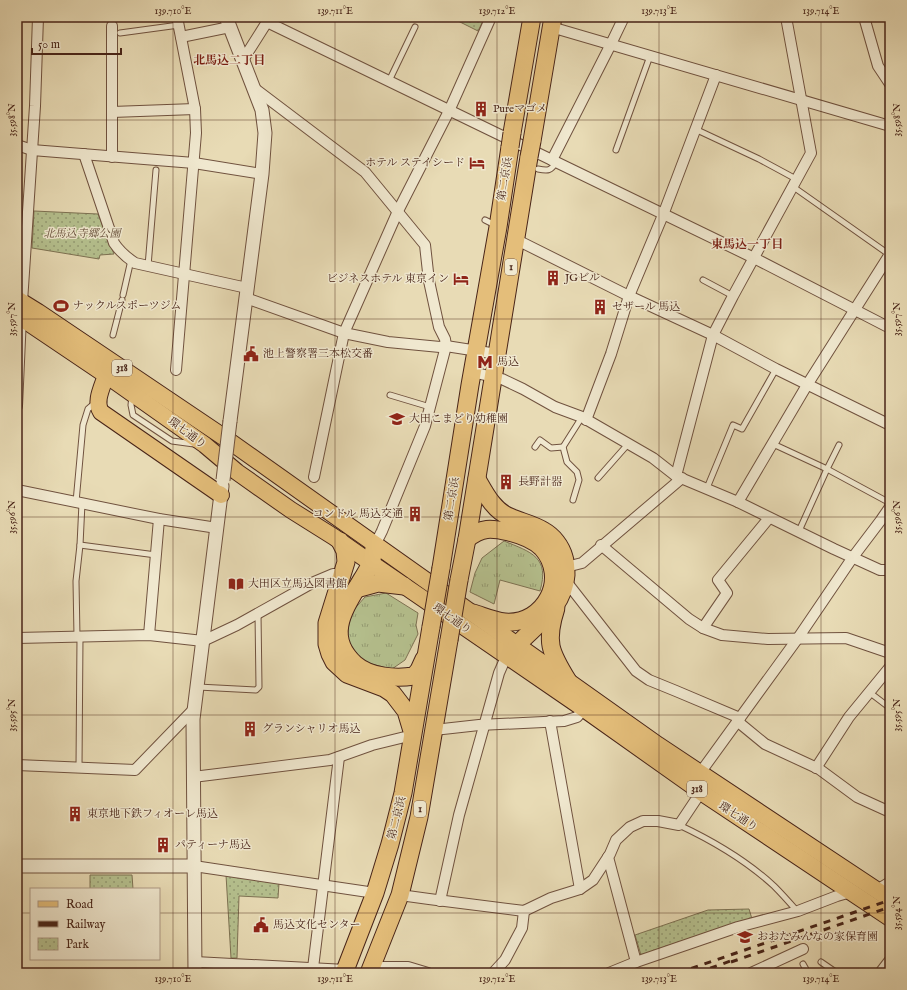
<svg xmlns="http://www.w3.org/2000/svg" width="907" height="990" viewBox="0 0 907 990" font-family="'IM FELL English','Noto Serif JP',serif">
<defs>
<pattern id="grass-tufts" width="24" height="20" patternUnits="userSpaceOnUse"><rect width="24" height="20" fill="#b5c08e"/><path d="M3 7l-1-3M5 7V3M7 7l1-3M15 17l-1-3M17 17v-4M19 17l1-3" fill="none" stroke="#959c73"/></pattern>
<pattern id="park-dots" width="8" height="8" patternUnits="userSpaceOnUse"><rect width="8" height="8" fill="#b5c08e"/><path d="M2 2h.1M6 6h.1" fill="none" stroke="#959c73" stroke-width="1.8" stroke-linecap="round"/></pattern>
</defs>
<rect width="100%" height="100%" fill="#e8dbb5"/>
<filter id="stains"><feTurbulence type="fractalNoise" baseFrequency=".005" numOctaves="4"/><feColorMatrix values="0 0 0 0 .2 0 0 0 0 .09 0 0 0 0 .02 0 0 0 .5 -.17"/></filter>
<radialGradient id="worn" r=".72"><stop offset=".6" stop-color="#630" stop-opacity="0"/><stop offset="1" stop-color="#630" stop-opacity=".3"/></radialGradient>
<g fill="url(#grass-tufts)" stroke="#7e7253">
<path d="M504 541C531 552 550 557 540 591L500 580 494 604 470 592 475 573 482 558Z"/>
<path d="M386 593 418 613 416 625 418 634 405 660 392 669 363 662 347 640 350 614 365 597Z"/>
</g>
<g fill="url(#park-dots)" stroke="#7e7253">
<path d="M450 17H485L478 31Z"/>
<path d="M34 211 98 214 114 254 100 255 99 259 32 248Z"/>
<path d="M90 875H132L133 889H90Z"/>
<path d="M226 875 279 883 278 898 239 896 237 958H231Z"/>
<path d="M749 909 752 919 641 955 635 935 708 910Z"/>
</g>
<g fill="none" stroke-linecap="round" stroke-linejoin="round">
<g stroke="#70523f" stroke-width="7">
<g id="service">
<path d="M120 33 179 25"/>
<path d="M389 81 415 27"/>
<path d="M695 129 759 159 796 179"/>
<path d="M616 150 650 56"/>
<path d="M538 169C548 171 551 171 556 162"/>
<path d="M792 186 890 255"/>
<path d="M485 220 495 225"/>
<path d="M148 266 156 170"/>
<path d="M703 280 733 296"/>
<path d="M123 295 131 260"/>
<path d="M113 335 122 300"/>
<path d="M390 395 430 407"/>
<path d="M132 396 131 405 133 415 172 441 194 444"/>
<path d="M773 444 827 469 890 503"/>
<path d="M535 447 540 440 551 448 563 447 567 462 577 472 579 480 573 500"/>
<path d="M563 447 582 417"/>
<path d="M598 478 629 443"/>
<path d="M707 488 733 425 742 429 776 369"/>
<path d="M76 502 83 425 88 409 95 403"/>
<path d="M799 531 827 469 839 445"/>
<path d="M80 545 156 555"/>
<path d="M77 637 76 581 80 545 82 503"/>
<path d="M198 687 256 690 259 687 258 614"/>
<path d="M869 692 890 708"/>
<path d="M79 767 80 637"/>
<path d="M679 825C711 840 748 862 774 886 782 894 790 903 797 911"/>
<path d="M821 962 837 973"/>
<path d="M803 964 808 973"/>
<path d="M119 972V973"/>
</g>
</g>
<g stroke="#70523f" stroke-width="12">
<g id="minor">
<path d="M864 17 878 66 890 84"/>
<path d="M267 22 754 258 890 328"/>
<path d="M551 27 890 126"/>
<path d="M181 37 230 27"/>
<path d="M243 60 267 22 271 17"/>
<path d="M254 88 365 172 425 245 429 281 439 327 445 339 446 346 425 426 382 531 375 545"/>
<path d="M112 112 195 109"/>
<path d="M17 145 32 150 194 163 262 174"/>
<path d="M84 154 114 243C120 252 126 257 135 263L247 288"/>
<path d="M112 157V26"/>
<path d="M552 160 611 44 624 17"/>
<path d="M515 239 629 296 713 335 776 369 890 425"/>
<path d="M246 298 344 333 388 342 440 347 446 346 497 354"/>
<path d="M22 302 35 106 38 17"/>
<path d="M176 370 196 133 195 109 177 17"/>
<path d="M472 372 502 379 523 389 555 407 582 417 653 458 676 476 738 502 834 549 880 570H890"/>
<path d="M17 406 21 317"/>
<path d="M586 420 611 354 629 296 663 215 716 75"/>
<path d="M676 476 713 335 733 296 811 153 786 17"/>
<path d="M314 477 344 333 398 211 449 111 491 17"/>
<path d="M17 490 159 519 217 528"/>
<path d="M738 502 807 385 890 254"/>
<path d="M601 545 689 619 703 628 722 635 768 639 846 638 890 653"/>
<path d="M562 568 582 563 682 478"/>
<path d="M563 580H565L636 671 649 680 676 691 740 718"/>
<path d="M703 628 727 593 718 580 769 518"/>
<path d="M149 635 159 519"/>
<path d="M17 638 149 635 203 641 237 625 314 582 333 574H342"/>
<path d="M550 721 580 889"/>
<path d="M737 721 765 744 819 769 857 797 890 812"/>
<path d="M434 730 479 725 564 721 577 717 584 709"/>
<path d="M17 765 135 770 195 708"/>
<path d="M816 768 849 717 890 667"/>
<path d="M700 773 798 638 853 557 881 520 890 507"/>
<path d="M193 777 330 760 372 745 413 735"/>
<path d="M608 857 636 962"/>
<path d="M194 866 375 893"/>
<path d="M877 890 890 882"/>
<path d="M400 895 429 899 524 911 551 898 580 889 593 880 610 854 616 840 630 827 643 821H658L679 825 701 792"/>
<path d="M440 901 459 815 499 673 506 657 510 653"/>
<path d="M195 962 346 970"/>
<path d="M372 967H408L428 973"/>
<path d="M313 968 339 757"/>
<path d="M493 973 505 960 522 928 524 911"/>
<path d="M609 973 636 962 738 927 798 911 837 896 851 892"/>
<path d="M751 973 803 949"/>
<path d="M880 973 890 960"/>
</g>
</g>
<g stroke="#70523f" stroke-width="15">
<g id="tertiary">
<path d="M226 17 262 110 265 133 262 174 230 421"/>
<path d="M17 866H194"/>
<path d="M195 973 193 719 222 486"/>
</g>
</g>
<g stroke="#482418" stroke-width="18">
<g id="primary">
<path d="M17 299 38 312 225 438 658 745 890 899"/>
<path d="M17 315 106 375 205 445 237 472 291 510 334 537 371 563 584 709 701 792 890 918"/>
<path d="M106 375C103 386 94 401 101 412L221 495"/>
</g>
</g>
<g stroke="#482418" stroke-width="19">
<g id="trunk">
<path d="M512 133 532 17"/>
<path d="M532 141 553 17"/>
<path d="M477 479C485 493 494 511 510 517 521 522 533 524 544 531 553 536 561 546 564 557 566 563 566 568 566 575 564 607 538 623 517 645"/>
<path d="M467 539C482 527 491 528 509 532 521 535 533 539 542 548 569 578 545 625 505 622 494 621 483 616 473 613"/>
<path d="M340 541 345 551 346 562 327 623V644L330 654 334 662 347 674 384 688 393 694 406 711 412 731"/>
<path d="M375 545C373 551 373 557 371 563 369 568 365 574 362 579 345 608 324 636 355 664 370 677 395 679 414 676L419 670 424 659"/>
<path d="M441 568 470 385 498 227 510 147"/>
<path d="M459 580 467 539 529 157"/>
<path d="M356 589 378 583 404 586"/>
<path d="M556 608C545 642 550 652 568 681"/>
<path d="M344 973 375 893 390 844 403 793 431 627"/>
<path d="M369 973 400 895 419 817 449 640"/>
</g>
</g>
<use href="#service" stroke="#f0e8cf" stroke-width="5"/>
<use href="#minor" stroke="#f0e8cf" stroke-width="10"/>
<use href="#tertiary" stroke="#f0e8cf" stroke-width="13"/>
<use href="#primary" stroke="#e4be7a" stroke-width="16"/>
<use href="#trunk" stroke="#e4be7a" stroke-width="17"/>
<g stroke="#482418" stroke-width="3" stroke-dasharray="7 7" stroke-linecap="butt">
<path d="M731 962 890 907"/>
<path d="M678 973 890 900"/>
<path d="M697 973 736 959"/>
</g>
<g stroke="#70523f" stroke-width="15" stroke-linecap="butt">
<path id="tertiary-bridge" d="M223 480 230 421"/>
</g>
<g stroke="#482418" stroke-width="19" stroke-linecap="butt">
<g id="trunk-bridge">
<path d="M510 147 512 133"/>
<path d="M529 157 532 141"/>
<path d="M431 627 441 568"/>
<path d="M449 640 459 580"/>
</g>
</g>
<use href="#tertiary-bridge" stroke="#f0e8cf" stroke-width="13"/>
<use href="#trunk-bridge" stroke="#e4be7a" stroke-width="17"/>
</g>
<path fill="none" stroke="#482418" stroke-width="1" stroke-opacity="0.45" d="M173 17V973M335 17V973M497 17V973M659 17V973M821 17V973M17 120H890M17 319H890M17 517H890M17 715H890M17 913H31M159 913H890"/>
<defs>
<g id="building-bare" transform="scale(1.2)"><path d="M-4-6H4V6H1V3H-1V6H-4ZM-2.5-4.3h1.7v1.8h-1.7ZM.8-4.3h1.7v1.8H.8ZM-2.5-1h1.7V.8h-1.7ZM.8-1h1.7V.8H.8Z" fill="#8f2418" stroke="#f0e8cf" stroke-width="2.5" paint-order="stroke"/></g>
<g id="hotel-bare" transform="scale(1.2)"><path d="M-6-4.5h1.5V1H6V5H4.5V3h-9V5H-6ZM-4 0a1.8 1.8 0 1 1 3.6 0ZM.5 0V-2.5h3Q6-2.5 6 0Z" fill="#8f2418" stroke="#f0e8cf" stroke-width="2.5" paint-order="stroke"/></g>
<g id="stadium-bare" transform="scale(1.2)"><path d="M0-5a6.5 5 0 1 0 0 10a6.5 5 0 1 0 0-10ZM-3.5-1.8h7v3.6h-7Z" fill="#8f2418" stroke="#f0e8cf" stroke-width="2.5" paint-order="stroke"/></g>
<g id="civic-bare" transform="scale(1.2)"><path d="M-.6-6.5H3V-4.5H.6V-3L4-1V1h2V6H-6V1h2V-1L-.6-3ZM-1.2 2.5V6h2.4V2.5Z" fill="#8f2418" stroke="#f0e8cf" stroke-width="2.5" paint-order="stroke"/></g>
<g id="metro-bare" transform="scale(1.2)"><path d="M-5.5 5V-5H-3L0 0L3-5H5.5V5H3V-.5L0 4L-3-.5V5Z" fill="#8f2418" stroke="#f0e8cf" stroke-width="2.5" paint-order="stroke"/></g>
<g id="school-bare" transform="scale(1.2)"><path d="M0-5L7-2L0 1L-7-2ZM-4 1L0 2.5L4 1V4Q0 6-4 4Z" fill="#8f2418" stroke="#f0e8cf" stroke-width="2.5" paint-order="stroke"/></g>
<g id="library-bare" transform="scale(1.2)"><path d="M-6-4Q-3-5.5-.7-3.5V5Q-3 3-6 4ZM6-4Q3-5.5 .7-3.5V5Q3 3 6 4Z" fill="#8f2418" stroke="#f0e8cf" stroke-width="2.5" paint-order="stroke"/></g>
</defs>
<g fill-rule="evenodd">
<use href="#building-bare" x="481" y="109"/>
<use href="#hotel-bare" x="477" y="163"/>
<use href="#building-bare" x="553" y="278"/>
<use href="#hotel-bare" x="461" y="279"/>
<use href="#stadium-bare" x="61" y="306"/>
<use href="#building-bare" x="600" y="307"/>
<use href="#civic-bare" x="251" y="354"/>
<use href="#metro-bare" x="485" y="362"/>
<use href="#school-bare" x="397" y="419"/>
<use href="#building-bare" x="506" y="482"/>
<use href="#building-bare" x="415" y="514"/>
<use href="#library-bare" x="236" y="584"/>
<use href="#building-bare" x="250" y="729"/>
<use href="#building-bare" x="75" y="814"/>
<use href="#building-bare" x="163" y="845"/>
<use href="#civic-bare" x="261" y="925"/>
<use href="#school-bare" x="745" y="937"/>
</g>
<g text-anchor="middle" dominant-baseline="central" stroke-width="3" stroke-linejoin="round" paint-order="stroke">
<g fill="#f0e8cf" stroke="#7a5f4f" stroke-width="1">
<rect x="505" y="259" width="12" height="16" rx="3"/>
<rect x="112" y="360" width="20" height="16" rx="3"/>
<rect x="687" y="781" width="20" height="16" rx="3"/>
<rect x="414" y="801" width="12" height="16" rx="3"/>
</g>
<g font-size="10" font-weight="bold" fill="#482418">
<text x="511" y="267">1</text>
<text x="122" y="368">318</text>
<text x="697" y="789">318</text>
<text x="420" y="809">1</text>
</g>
<g font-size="11" fill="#482418" stroke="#f0e8cf" text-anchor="start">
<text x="493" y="109">Pureマゴメ</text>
<text x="465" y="163" text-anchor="end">ホテル ステイシード</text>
<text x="565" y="278">JGビル</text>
<text x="449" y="279" text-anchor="end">ビジネスホテル 東京イン</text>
<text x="73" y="306">ナックルスポーツジム</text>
<text x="612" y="307">セザール 馬込</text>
<text x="263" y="354">池上警察署三本松交番</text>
<text x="497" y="362">馬込</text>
<text x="409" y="419">大田こまどり幼稚園</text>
<text x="518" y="482">長野計器</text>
<text x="403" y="514" text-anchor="end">コンドル 馬込交通</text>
<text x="248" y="584">大田区立馬込図書館</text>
<text x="262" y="729">グランシャリオ馬込</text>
<text x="87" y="814">東京地下鉄フィオーレ馬込</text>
<text x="175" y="845">パティーナ馬込</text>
<text x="273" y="925">馬込文化センター</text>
<text x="757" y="937">おおたみんなの家保育園</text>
</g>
<g font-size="11" fill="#482418" stroke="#f0e8cf">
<text transform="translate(505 179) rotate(-81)">第二京浜</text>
<text transform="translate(187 433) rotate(36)">環七通り</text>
<text transform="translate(452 499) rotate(-81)">第二京浜</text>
<text transform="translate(452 619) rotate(35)">環七通り</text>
<text transform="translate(738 817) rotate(33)">環七通り</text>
<text transform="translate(397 818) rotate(-76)">第二京浜</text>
</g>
<g font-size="11" font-style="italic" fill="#634b36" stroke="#f0e8cf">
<text x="82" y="234">北馬込寺郷公園</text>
</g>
<g font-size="12" font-weight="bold" fill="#7a1f14" stroke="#f0e8cf">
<text x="229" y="60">北馬込二丁目</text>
<text x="747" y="244">東馬込一丁目</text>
</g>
</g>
<rect width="907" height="990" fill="none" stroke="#e8dbb5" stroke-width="44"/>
<rect x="30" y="888" width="130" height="72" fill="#f0e8cf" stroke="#ad9a86"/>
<rect x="38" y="901" width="20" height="6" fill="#e4be7a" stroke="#ad9a86"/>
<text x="66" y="908" font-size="12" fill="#482418">Road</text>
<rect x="38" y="921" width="20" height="6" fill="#482418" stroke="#ad9a86"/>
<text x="66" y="928" font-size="12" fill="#482418">Railway</text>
<rect x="38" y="938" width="20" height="12" fill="url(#park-dots)" stroke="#ad9a86"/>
<text x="66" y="948" font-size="12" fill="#482418">Park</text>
<path d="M32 48v6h89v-6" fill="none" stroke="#482418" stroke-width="2"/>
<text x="38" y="48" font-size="12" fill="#482418" stroke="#f0e8cf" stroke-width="3" paint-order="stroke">50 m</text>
<rect x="22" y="22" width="863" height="946" fill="none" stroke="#482418" stroke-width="1.5"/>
<g font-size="10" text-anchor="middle" fill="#482418">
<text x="173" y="14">139.710°E</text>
<text x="335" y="14">139.711°E</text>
<text x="497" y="14">139.712°E</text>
<text x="659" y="14">139.713°E</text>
<text x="821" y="14">139.714°E</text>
<text transform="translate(11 120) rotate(-90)" y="4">35.598°N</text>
<text transform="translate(896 120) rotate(-90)" y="4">35.598°N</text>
<text transform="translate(11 319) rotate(-90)" y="4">35.597°N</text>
<text transform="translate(896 319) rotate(-90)" y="4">35.597°N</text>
<text transform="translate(11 517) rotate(-90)" y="4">35.596°N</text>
<text transform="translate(896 517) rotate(-90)" y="4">35.596°N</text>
<text transform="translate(11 715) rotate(-90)" y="4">35.595°N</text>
<text transform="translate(896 715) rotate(-90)" y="4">35.595°N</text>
<text transform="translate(896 913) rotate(-90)" y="4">35.594°N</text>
<text x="173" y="982">139.710°E</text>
<text x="335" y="982">139.711°E</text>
<text x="497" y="982">139.712°E</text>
<text x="659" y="982">139.713°E</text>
<text x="821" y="982">139.714°E</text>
</g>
<rect width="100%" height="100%" filter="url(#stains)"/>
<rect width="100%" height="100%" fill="url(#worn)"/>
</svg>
